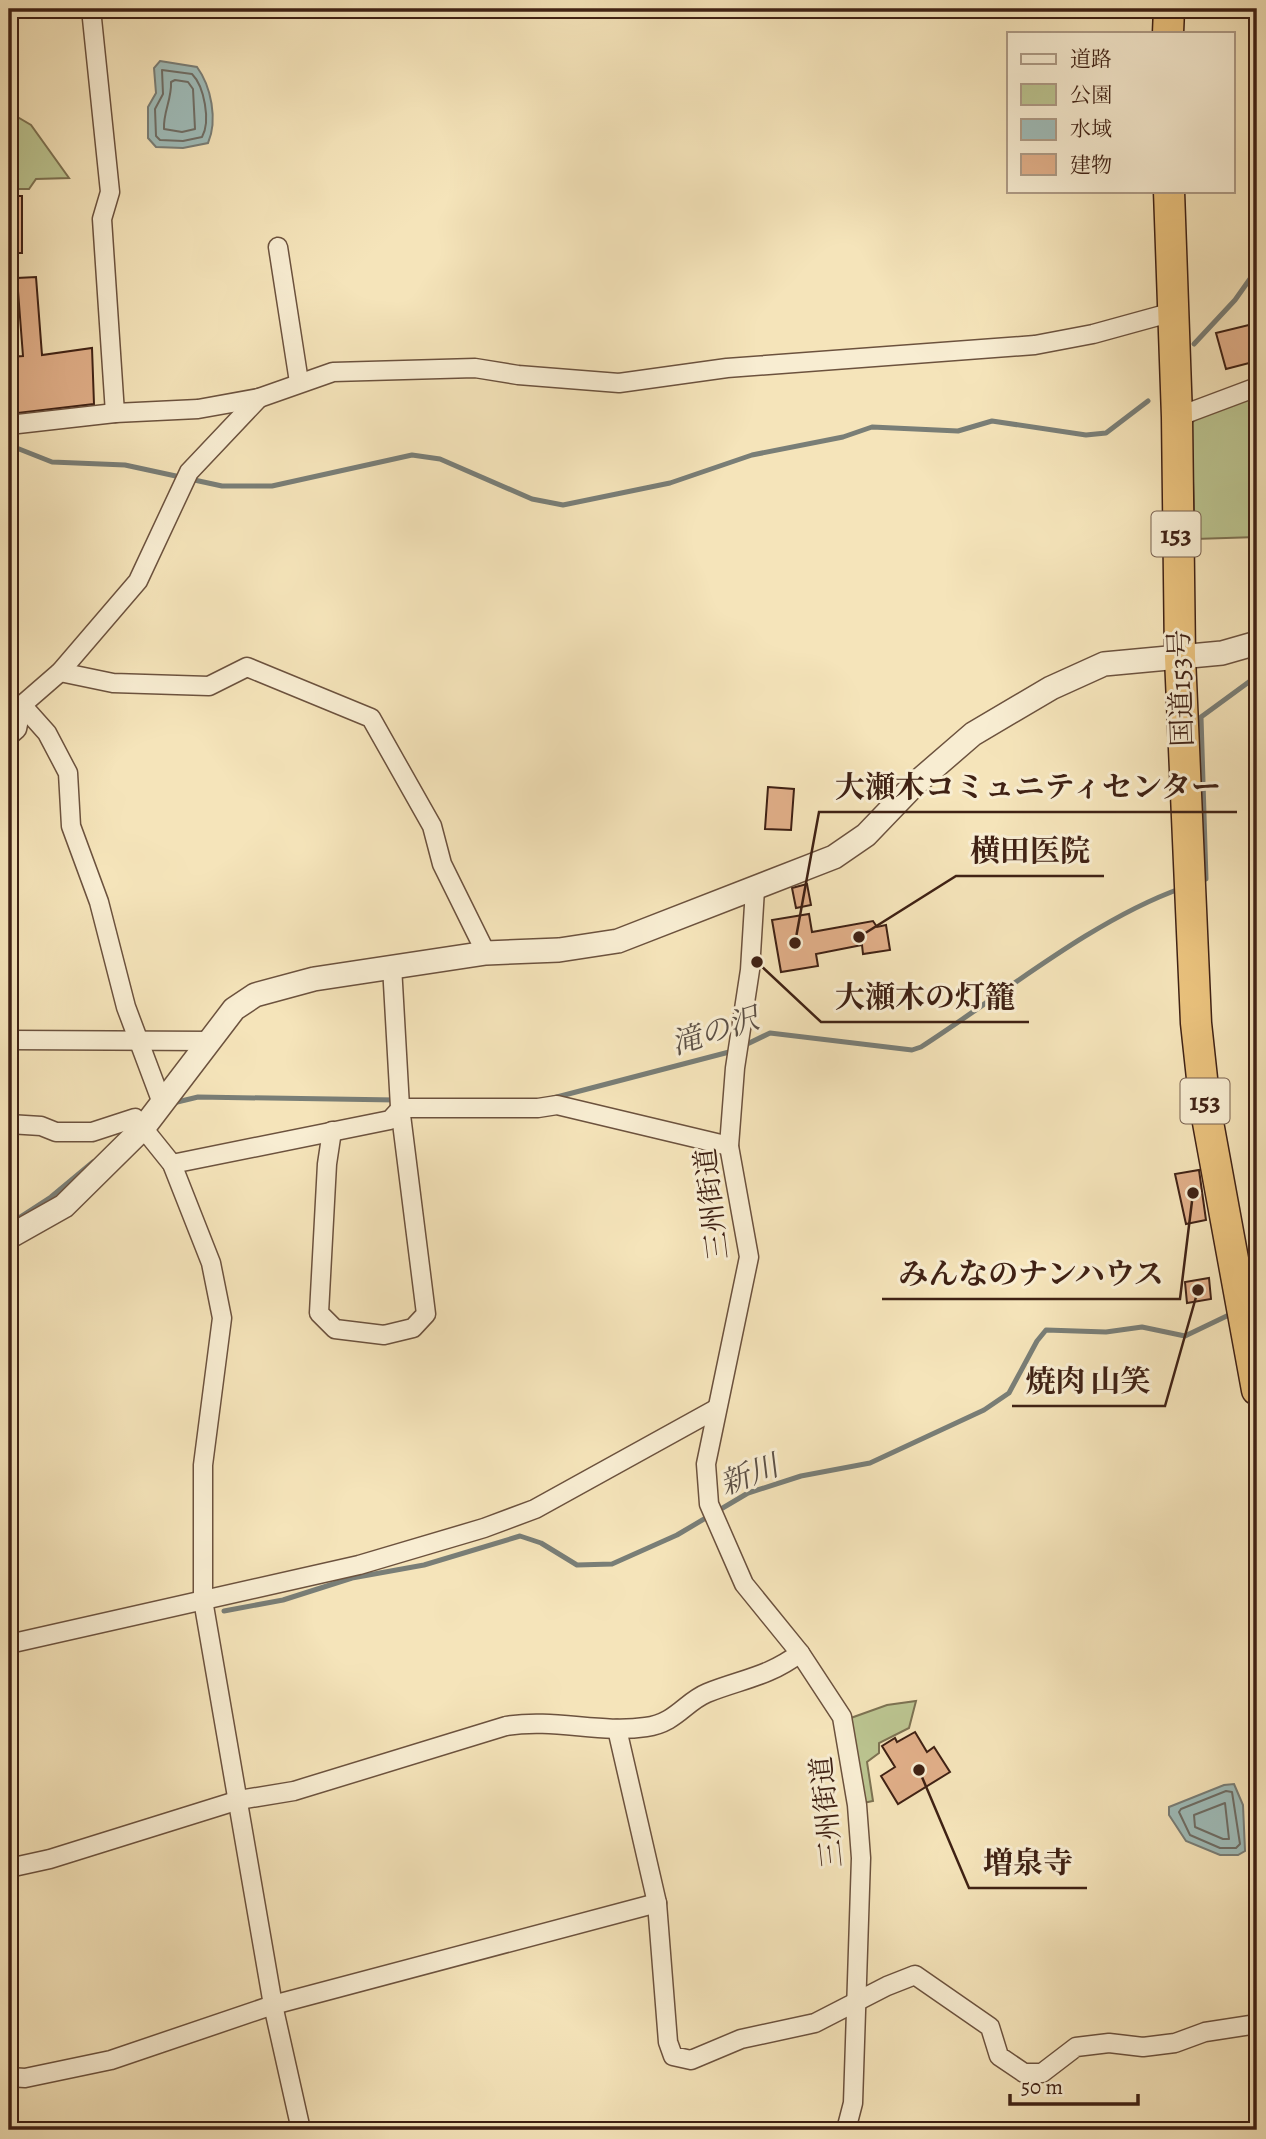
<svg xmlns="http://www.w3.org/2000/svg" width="1266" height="2139" viewBox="0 0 1266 2139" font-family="Alegreya,'Noto Serif JP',serif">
<rect width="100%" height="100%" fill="#f5e4ba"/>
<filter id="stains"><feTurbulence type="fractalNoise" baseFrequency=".00286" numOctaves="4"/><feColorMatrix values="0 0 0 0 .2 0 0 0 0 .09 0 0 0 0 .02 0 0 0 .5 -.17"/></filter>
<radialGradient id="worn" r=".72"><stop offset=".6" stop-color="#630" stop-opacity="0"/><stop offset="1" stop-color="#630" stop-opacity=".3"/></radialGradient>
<g fill="#bbc490" stroke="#7d7252" stroke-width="2">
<path d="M9 112 31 125 69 178 36 179 29 189H9Z"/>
<path d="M1257 394V537L1195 539 1191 423 1210 410Z"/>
<path d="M916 1701 909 1728 879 1743V1753L867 1762 873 1801 863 1803 848 1719 887 1705Z"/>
</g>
<g fill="#9fbcb9" stroke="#797e77" stroke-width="2">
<path d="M160 61 197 67C211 86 218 120 208 143L183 148 156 147 148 138V107L156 93 154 68Z"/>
<path d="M1234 1784 1243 1805 1245 1851 1238 1855H1220L1186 1841 1169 1815V1807L1224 1785Z"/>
</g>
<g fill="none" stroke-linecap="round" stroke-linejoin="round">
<g stroke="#6f6e66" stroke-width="2">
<path d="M162 70 192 74C204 86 211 121 202 137L183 141 160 140 156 136 155 109 163 94Z"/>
<path d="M175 80 188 82 193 89 195 129 182 132 164 129C163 112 172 99 171 82Z"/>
<path d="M1226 1791 1232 1792 1240 1844 1236 1848H1220L1190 1835 1179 1812 1181 1809Z"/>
<path d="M1225 1803 1229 1839H1223L1195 1827 1194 1815Z"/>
</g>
<g stroke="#797e77" stroke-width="5">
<path d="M1194 344 1235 300 1257 269"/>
<path d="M9 445 52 462 125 465 222 486H272L412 455 440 459 532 499 563 505 670 483 752 455 843 437 872 427 958 431 992 421 1086 435 1106 433 1148 401"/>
<path d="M1201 881 1206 879 1201 717 1257 676"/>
<path d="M741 1047 770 1033 912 1050 921 1047C1002 995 1092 920 1182 888"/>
<path d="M553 1098 733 1051"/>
<path d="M173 1103 198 1097 396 1100"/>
<path d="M11 1223 51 1197 93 1162"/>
<path d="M224 1611 283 1600 352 1578 424 1565 520 1536 541 1543 577 1565 612 1564 677 1535 748 1493 801 1476 870 1463 984 1410 1009 1393 1037 1341 1046 1330 1106 1332 1142 1327 1185 1336 1233 1313"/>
</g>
</g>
<g fill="#e1af89" stroke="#3f2114" stroke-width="2">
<rect x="9" y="196" width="13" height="57"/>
<path d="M36 277 42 355 92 348 94 404 9 414V357L23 356 17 278Z"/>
<path d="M1257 323V361L1226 369 1216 333Z"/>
<path d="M768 787 794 789 791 830 765 829Z"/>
<path d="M807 884 811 905 796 908 792 888Z"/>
<path d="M809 914 812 932 873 921 877 927 886 925 890 950 863 954 862 945 816 954 818 966 781 972 772 920Z"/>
<path d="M1199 1170 1206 1220 1186 1224 1175 1174Z"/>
<path d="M1209 1278 1211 1299 1187 1303 1185 1282Z"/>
<path d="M915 1732 927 1752 934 1747 950 1772 898 1804 881 1776 895 1767 882 1746 895 1738 897 1742Z"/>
</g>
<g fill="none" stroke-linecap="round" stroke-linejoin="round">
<g stroke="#6c523e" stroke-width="21">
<g id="minor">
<path d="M91 9 110 192 102 219 115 413"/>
<path d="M278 247 299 382"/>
<path d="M1177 417 1257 387"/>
<path d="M9 425 115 413 198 409 259 398 333 372 475 368 518 375 619 383 727 368 1035 345 1093 334 1173 312"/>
<path d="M60 672 113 683 209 686 247 667 371 718 432 826 442 864 486 953"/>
<path d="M22 705 47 733 68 773 71 826 99 902 126 1007 162 1103"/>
<path d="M9 736 17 729 22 705 60 672 138 581 189 472 259 398"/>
<path d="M755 889 750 970 735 1068 729 1146 749 1257 706 1464 709 1504 744 1584 800 1653 842 1717 857 1805 861 1858 853 2103 846 2130"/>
<path d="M9 1040 211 1041"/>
<path d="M9 1124 41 1126 56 1132H92L135 1118 172 1164 211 1263 222 1318 203 1465V1600L273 2005 301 2130"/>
<path d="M332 1131 327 1164 319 1313 335 1329 384 1335 413 1328 426 1314 400 1107 392 966"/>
<path d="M172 1164 390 1120 401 1108H538L557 1105 729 1146"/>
<path d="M9 1644 359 1565 484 1528 535 1509 716 1409"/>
<path d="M617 1729 657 1903 668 2042 673 2056 691 2060 741 2039 815 2023 887 1986 915 1975 990 2027 999 2056 1024 2073H1042L1076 2047 1109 2043 1143 2047 1175 2043 1205 2032 1257 2024"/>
<path d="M9 1868 50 1859 239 1800 294 1791 506 1726C554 1718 600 1734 646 1727 676 1723 685 1702 707 1693 742 1679 768 1677 800 1653"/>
<path d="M9 2077 25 2078 111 2060 273 2005 657 1903"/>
</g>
</g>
<g stroke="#6c523e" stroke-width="26">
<path id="tertiary" d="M9 1237 64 1206 144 1127 234 1009 255 995 314 979 486 953 559 950 618 941 834 857 866 835 914 785 973 734 1051 688 1104 664 1222 653 1257 643"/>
</g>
<g stroke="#3f2114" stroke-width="33">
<g id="trunk">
<path d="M1168 33 1169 9"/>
<path d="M1169 191 1177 417 1180 657 1196 1023 1205 1106 1257 1390"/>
</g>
</g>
<use href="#minor" stroke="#f8edd2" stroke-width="18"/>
<use href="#tertiary" stroke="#f8edd2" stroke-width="23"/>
<use href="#trunk" stroke="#eac27d" stroke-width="30"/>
</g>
<g text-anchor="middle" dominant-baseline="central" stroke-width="6" stroke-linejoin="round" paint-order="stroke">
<g fill="#f8edd2" stroke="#765e4d" stroke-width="2">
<rect x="1151.5" y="511.5" width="49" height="45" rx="5"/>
<rect x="1180.5" y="1078.5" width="49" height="45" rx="5"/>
</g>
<g font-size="26" font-weight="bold" fill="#3f2114">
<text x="1176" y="534">153</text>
<text x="1205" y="1101">153</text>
</g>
<g font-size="28" fill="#3f2114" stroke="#f8edd2">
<text transform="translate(1181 688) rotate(-92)">国道153号</text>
<text transform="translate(712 1204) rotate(-97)">三州街道</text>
<text transform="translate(827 1812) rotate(-96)">三州街道</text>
</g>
<g font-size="30" font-style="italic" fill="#5c5046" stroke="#f8edd2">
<text transform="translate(715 1031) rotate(-18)">滝の沢</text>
<text transform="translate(749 1475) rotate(-21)">新川</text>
</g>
</g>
<path fill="none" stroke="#3f2114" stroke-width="2.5" d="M795 943L819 812H1237M859 937L956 876H1104M757 962L821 1022H1029M1193 1193L1180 1299H882M1198 1290L1165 1406H1012M919 1770L969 1888H1087"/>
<g fill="#3f2114" stroke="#f8edd2" stroke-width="2.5">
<circle cx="795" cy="943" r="7"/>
<circle cx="859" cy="937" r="7"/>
<circle cx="757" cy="962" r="7"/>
<circle cx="1193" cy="1193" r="7"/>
<circle cx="1198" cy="1290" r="7"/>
<circle cx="919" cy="1770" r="7"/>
</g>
<g font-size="30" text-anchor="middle" font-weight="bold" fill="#3f2114" stroke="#f8edd2" stroke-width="6" stroke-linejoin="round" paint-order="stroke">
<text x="1028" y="797">大瀬木コミュニティセンター</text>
<text x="1030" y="861">横田医院</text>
<text x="925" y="1007">大瀬木の灯籠</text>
<text x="1031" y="1284">みんなのナンハウス</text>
<text x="1088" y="1391">焼肉 山笑</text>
<text x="1028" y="1873">増泉寺</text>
</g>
<rect width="1266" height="2139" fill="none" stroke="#f5e4ba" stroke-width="35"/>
<rect x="10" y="10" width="1245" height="2118" fill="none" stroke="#3f2114" stroke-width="3.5"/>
<rect x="18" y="18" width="1231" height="2104" fill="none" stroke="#3f2114" stroke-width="2"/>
<rect x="1007" y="32" width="228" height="161" fill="#f8edd2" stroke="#ae9b86" stroke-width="2"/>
<rect x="1021" y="54" width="35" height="10" fill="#f8edd2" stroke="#ae9b86" stroke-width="2"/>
<text x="1070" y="66" font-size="21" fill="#3f2114">道路</text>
<rect x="1021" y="84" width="35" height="21" fill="#bbc490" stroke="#ae9b86" stroke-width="2"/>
<text x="1070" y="102" font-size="21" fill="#3f2114">公園</text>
<rect x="1021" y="119" width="35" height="21" fill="#9fbcb9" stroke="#ae9b86" stroke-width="2"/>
<text x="1070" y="136" font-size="21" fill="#3f2114">水域</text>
<rect x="1021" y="154" width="35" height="21" fill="#e1af89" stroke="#ae9b86" stroke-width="2"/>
<text x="1070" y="172" font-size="21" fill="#3f2114">建物</text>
<path d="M1010 2094v10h128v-10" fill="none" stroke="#3f2114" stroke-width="3.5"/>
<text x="1021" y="2094" font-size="21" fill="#3f2114" stroke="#f8edd2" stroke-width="5" paint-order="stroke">50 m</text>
<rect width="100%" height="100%" filter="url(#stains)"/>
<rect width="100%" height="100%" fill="url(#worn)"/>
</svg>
